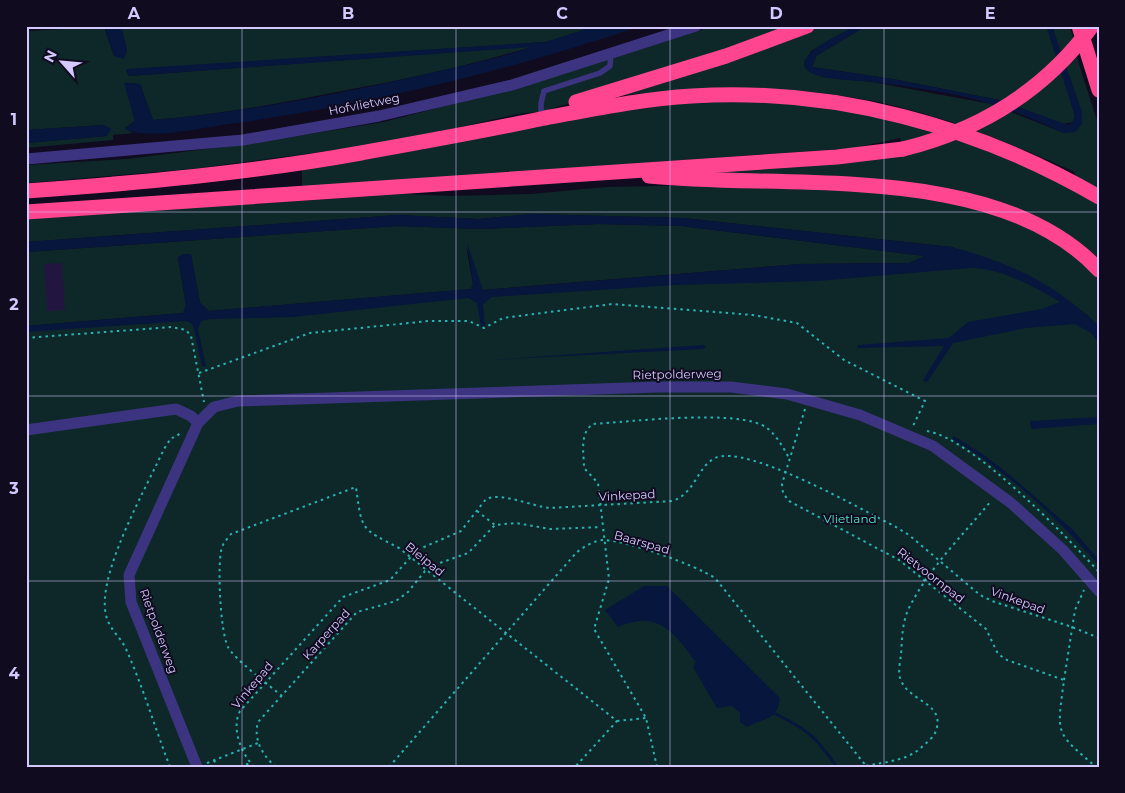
<svg xmlns="http://www.w3.org/2000/svg" width="1125" height="793" viewBox="0 0 1125 793" font-family="Montserrat,sans-serif">
<rect width="100%" height="100%" fill="#100b1f"/>
<g fill="#0e2829">
<path d="M121 26H596L546 42 126 70 129 76 534 46C469 66 403 80 337 92 276 104 215 115 153 120L140 84 125 83 135 121 125 128 133 133 113 135V140L26 148V143L106 136 110 129 104 125 26 130V31L104 27 114 56 127 51Z"/>
<path d="M714 26H789L720 55 541 112 523 113 387 143 191 169 26 183V165L126 159 248 144 384 122 521 86Z"/>
<path d="M815 26H855L811 51 804 66 822 77 872 82 991 104 1064 133 1082 124 1052 26H1070L1079 64 1099 127V264L993 202 684 173 903 149 900 138 854 148 302 187V169L420 150 525 126 703 99 836 107 936 129 1069 186 1075 172C1013 144 949 118 883 103 792 84 699 86 608 97Z"/>
<path d="M866 26H1048L1075 116 1073 122 1063 124 999 100 893 79 812 67 816 56Z"/>
<path d="M716 185C813 189 913 186 1006 216 1036 225 1077 257 1099 280V327L1087 315 1062 297 952 247 683 218 531 214 479 219 398 215 26 242V219L403 194 450 196 531 194 606 187Z"/>
<path d="M599 224 681 226 925 256 909 263 800 264 482 290 466 246 473 284 471 289 209 311 200 303 191 255 178 257 186 306 183 313 26 326V252L397 226 480 229Z"/>
<path d="M974 260 1032 282 1063 301 1099 336V767H26V330Z"/>
</g>
<g fill="#07163c">
<path d="M104 26H121L127 51 124 59 114 56Z"/>
<path d="M596 26H641C505 72 364 106 222 125 196 129 148 140 125 129L135 121 124 83 140 84 153 120C247 112 340 94 431 73 464 65 499 59 531 47L129 76 126 69 546 42Z"/>
<path d="M855 26H866L816 56 812 67 893 79 999 100 1068 125 1073 122 1075 116 1047 29 1048 26H1052L1082 112V124L1075 132 1064 133C1041 123 1018 112 993 105 960 93 909 87 873 82 859 80 804 81 804 64 804 50 843 33 855 26Z"/>
<path d="M104 125 111 129 107 136 26 143V130Z"/>
<path d="M531 214 683 218 952 247C1010 263 1056 283 1099 327V343L1091 333 1075 324 1026 328 953 343 928 381 925 382 923 380 944 346 857 348 858 345 949 338 968 322 1042 309 1060 302C1033 286 1001 268 970 268L818 281 676 285 492 297 483 304 485 325 483 327 481 326 477 303 468 298 293 317 210 319 201 321 198 329 206 366 204 367 202 366 194 329 192 324 187 321 26 332V326L183 313 186 306 178 257 183 254H191L200 303 209 311 471 289 473 284 467 242 483 290 800 264 909 263 924 256 681 226 599 224 480 229 397 226 26 252V242L398 215 479 219Z"/>
<path d="M704 345 706 347 703 349 489 360Z"/>
<path d="M1099 417V424L1031 429 1030 421Z"/>
<path d="M954 436 984 455 1011 476 1073 530 1099 560V565C1058 519 1006 470 952 439Z"/>
<path d="M644 586H667L780 698C777 722 765 717 747 727L740 722V713L732 706 717 708 693 667 696 662C673 631 658 610 618 627L605 610Z"/>
</g>
<g fill="none" stroke-linecap="round" stroke-linejoin="round">
<path stroke="#07163c" stroke-width="3" d="M776 714C808 730 816 737 837 767"/>
</g>
<path fill="#221640" d="M62 263 65 310 47 311 44 264Z"/>
<g fill="none" stroke-linecap="round" stroke-linejoin="round">
<g stroke="#27b3b4" stroke-width="2" stroke-dasharray="2.5 4" stroke-linecap="butt">
<path d="M26 338 171 327 186 330 191 336 204 402"/>
<path d="M199 373 310 333 429 321H469L484 328 503 318 612 304 753 315 797 323 844 360 925 401 913 426"/>
<path d="M805 409 782 484 783 493 789 501 899 560 986 629 998 654 1007 660 1064 680C1057 735 1054 731 1096 767"/>
<path d="M927 431C972 438 1067 537 1099 572"/>
<path d="M477 511 495 525"/>
<path d="M1064 680 1075 610 1084 590"/>
<path d="M282 696C270 686 234 659 228 647 220 631 217 563 222 547 224 542 228 538 231 534L356 487C362 532 361 528 399 548L617 721 575 767"/>
<path d="M617 721 646 718"/>
<path d="M214 760 217 767"/>
<path d="M207 763 258 743"/>
<path d="M866 766C889 761 909 761 925 744 929 741 933 737 935 733 948 702 908 703 900 678 898 672 900 662 901 655 902 640 902 624 908 610 927 570 963 535 991 501"/>
<path d="M170 767C155 728 143 687 126 649 119 634 107 629 105 609 101 567 146 488 164 449L171 438 176 437 182 431"/>
<path d="M240 767 250 763"/>
<path d="M254 767C241 753 231 728 240 711L343 597 390 580 417 550 461 531 486 499C502 492 531 506 550 508L672 501C695 494 697 467 715 458 746 443 864 511 896 527L909 535 980 595 992 601 1072 627 1099 638"/>
<path d="M276 767C263 756 253 740 258 722L357 612 396 601 408 592 425 571 437 564 468 553 495 525 516 523 550 529 601 527"/>
<path d="M389 767 576 553C583 547 595 540 604 540 628 541 695 565 715 578L867 767"/>
<path d="M657 767 646 718 594 629 609 579 598 483 584 468C584 454 579 433 593 424 628 422 741 408 767 428 777 436 783 447 789 458"/>
</g>
<path stroke="#3c3480" stroke-width="5.5" d="M541 112V103L544 91 600 73 610 66 611 53"/>
<g stroke="#3c3480" stroke-width="11">
<path d="M26 159 243 140 379 116 512 85 696 26"/>
<path d="M26 430 176 409 191 416 198 423"/>
<path d="M197 767 131 602 129 575 198 423 214 407 238 401 658 387H731L787 394 860 415 933 446 1011 503 1063 550 1099 591"/>
</g>
<g stroke="#ff4490" stroke-width="15">
<path d="M1079 26 1099 90"/>
<path d="M576 102 726 56 807 26"/>
<path d="M649 176C786 190 996 160 1099 270"/>
<path d="M26 191C138 183 250 173 361 153 422 142 484 131 545 118 594 109 642 99 692 96 834 87 977 126 1099 197"/>
<path d="M26 212 837 157 903 149"/>
</g>
<path stroke="#ff4490" stroke-width="15" d="M903 149C980 130 1045 90 1092 26"/>
</g>
<path fill="none" stroke="#d3c9ff" stroke-width="1" stroke-opacity="0.55" d="M242 26V767M456 26V767M670 26V767M884 26V767M26 212H1099M26 396H1099M26 581H1099"/>
<g text-anchor="middle" dominant-baseline="central" stroke-width="4" stroke-linejoin="round" paint-order="stroke">
<g font-size="12" fill="#d3c9ff" stroke="#100b1f">
<text transform="translate(364 104) rotate(-11)">Hofvlietweg</text>
<text transform="translate(677 374) rotate(-1)">Rietpolderweg</text>
<text transform="translate(627 495) rotate(-3)">Vinkepad</text>
<text transform="translate(642 542) rotate(16)">Baarspad</text>
<text transform="translate(425 559) rotate(39)">Bleipad</text>
<text transform="translate(931 575) rotate(38)">Rietvoornpad</text>
<text transform="translate(1018 600) rotate(20)">Vinkepad</text>
<text transform="translate(159 631) rotate(70)">Rietpolderweg</text>
<text transform="translate(326 634) rotate(-48)">Karperpad</text>
<text transform="translate(252 685) rotate(-50)">Vinkepad</text>
</g>
<g font-size="12" fill="#50e4c9" stroke="#100b1f">
<text x="850" y="518">Vlietland</text>
</g>
</g>
<rect width="1125" height="793" fill="none" stroke="#100b1f" stroke-width="55"/>
<g transform="translate(62 62) rotate(297)" stroke="#100b1f" stroke-width="4" paint-order="stroke">
<path d="M0-4L9 19L0 12L-9 19Z" fill="#d3c9ff"/>
<text y="-8" font-size="14" font-weight="bold" text-anchor="middle" fill="#d3c9ff">N</text>
</g>
<rect x="28" y="28" width="1070" height="738" fill="none" stroke="#d3c9ff" stroke-width="2"/>
<g font-size="16" text-anchor="middle" font-weight="bold" fill="#d3c9ff">
<text x="134" y="19">A</text>
<text x="348" y="19">B</text>
<text x="562" y="19">C</text>
<text x="776" y="19">D</text>
<text x="990" y="19">E</text>
<text x="14" y="125">1</text>
<text x="14" y="310">2</text>
<text x="14" y="494">3</text>
<text x="14" y="679">4</text>
</g>
</svg>
